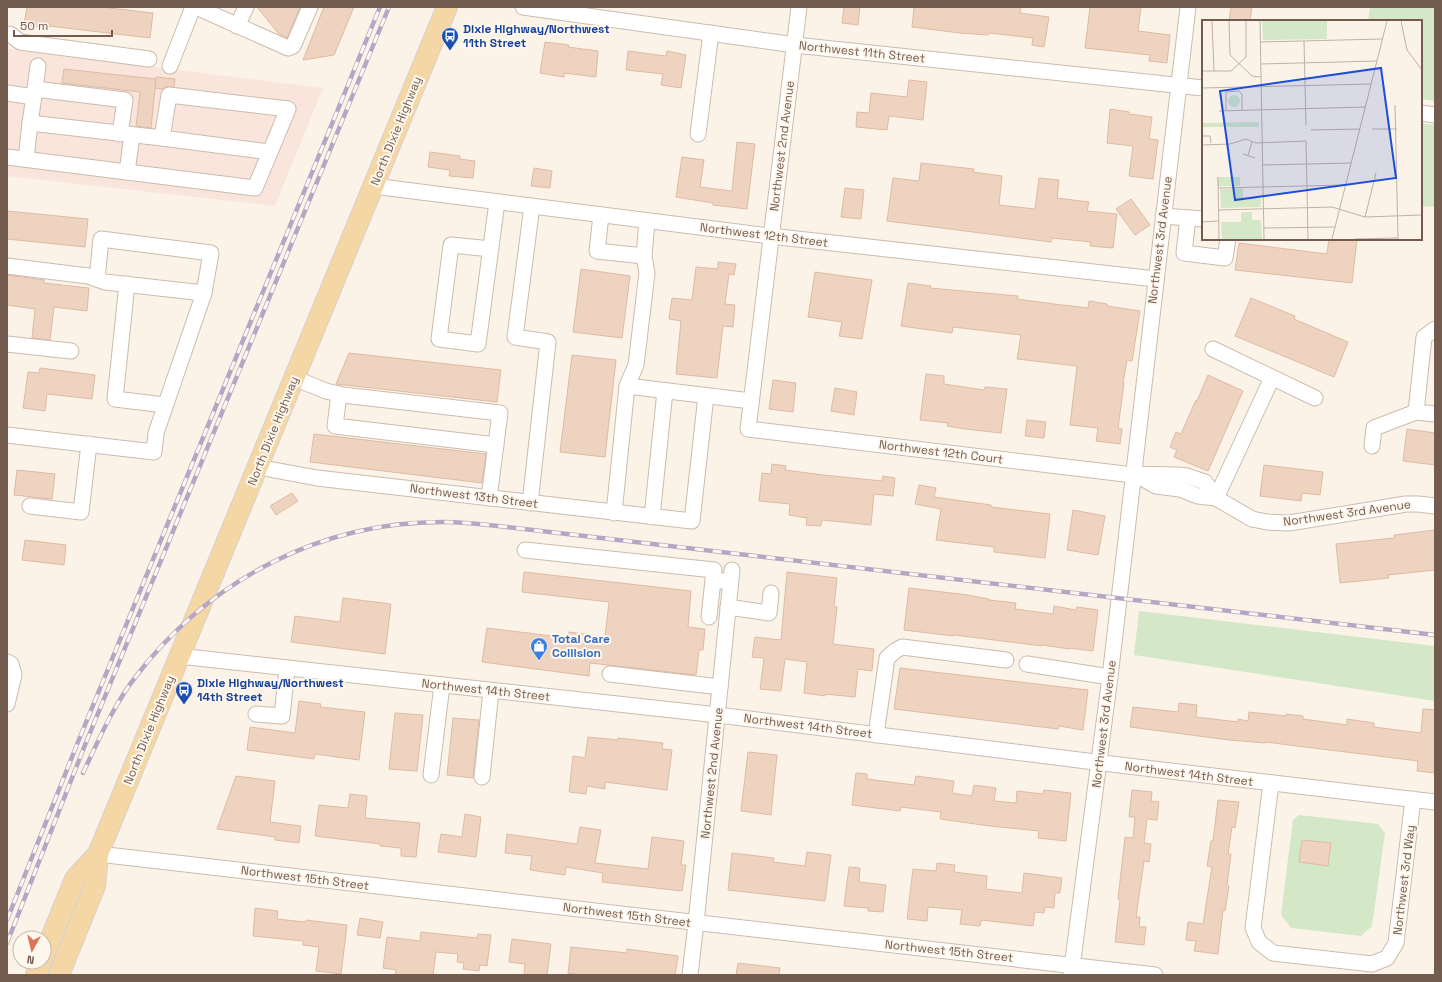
<svg xmlns="http://www.w3.org/2000/svg" width="1442" height="982" viewBox="0 0 1442 982" font-family="'Space Grotesk',sans-serif">
<rect width="100%" height="100%" fill="#fbf3e8"/>
<path fill="#fae5dc" d="M7 49 323 88 275 206 7 176Z"/>
<g fill="#d4e8c7">
<path d="M1357 7H1435V101L1421 99V21H1368L1370 8Z"/>
<path d="M1421 123 1435 125V207L1421 206Z"/>
<path d="M1139 611 1435 646V701L1134 655Z"/>
<path d="M1299 815 1378 824 1385 833 1372 926 1361 936 1291 928 1281 915 1293 820Z"/>
</g>
<g fill="#efd3c1" stroke="#e0baa2">
<path d="M27 7H101L153 13 150 38 49 26V28L24 25Z"/>
<path d="M257 7H300L287 38 278 33Z"/>
<path d="M324 7H354L334 55 303 60Z"/>
<path d="M844 7H860L858 25 842 23Z"/>
<path d="M914 7H1021L1020 13 1049 17 1044 47 1032 45 1033 38 989 33 988 35 960 33 912 27Z"/>
<path d="M1090 7H1141L1138 31 1170 35 1167 63 1149 61 1150 55 1085 48Z"/>
<path d="M1231 7H1252L1250 21H1229Z"/>
<path d="M545 42 569 45 568 47 598 51 596 77 564 73V77L540 73Z"/>
<path d="M628 51 666 56 667 51 686 55 681 88 661 85 663 74 626 70Z"/>
<path d="M64 69 156 79 151 128 136 126 140 92 62 83Z"/>
<path d="M156 77 175 79 174 87H166L162 89 155 88Z"/>
<path d="M909 80 927 82 923 120 889 116 887 130 856 127 857 112 869 113 871 93 907 97Z"/>
<path d="M1110 109 1129 112V114L1152 117 1149 139 1158 140 1153 179 1129 176 1133 146 1107 143Z"/>
<path d="M737 142 755 144 747 209 713 205V203L676 197 682 157 704 160 700 187 732 191Z"/>
<path d="M430 152 460 156V159L475 161 473 178 449 176 450 170 428 167Z"/>
<path d="M921 163 974 169 973 172 1002 176 999 205 1035 209 1039 178 1059 180 1057 198 1089 202 1087 211 1117 214 1113 248 1090 246 1091 242 1052 238 1051 242 887 221 893 178 919 181Z"/>
<path d="M534 168 552 171 550 188 531 186Z"/>
<path d="M845 188 864 190 861 219 841 217Z"/>
<path d="M1131 199 1150 225 1135 235 1116 209Z"/>
<path d="M7 211 88 219 85 247 7 239Z"/>
<path d="M1329 239H1357L1352 283 1235 270 1239 243 1327 254Z"/>
<path d="M718 262 736 264 734 275 729 274 725 304 735 305 733 327 723 326 717 378 676 374 681 321 669 319 672 298 692 300 696 267 718 269Z"/>
<path d="M581 269 630 276 622 338 573 332Z"/>
<path d="M815 272 872 280 862 339 839 336 842 322 808 317Z"/>
<path d="M7 275 44 280V283L89 288 87 311 54 307 50 340 32 338 35 309 7 305Z"/>
<path d="M908 283 931 286 930 288 1018 296 1017 299 1054 304 1088 308 1089 301 1107 304V306L1140 311 1132 361 1127 360 1123 383H1124L1118 428 1122 429 1120 444 1096 441 1098 428 1070 425 1077 366 1017 359 1021 335 953 327 952 333 901 326Z"/>
<path d="M1251 298 1295 316 1294 319 1348 342 1334 377 1235 336Z"/>
<path d="M349 353 501 370 497 402 336 384Z"/>
<path d="M572 355 616 360 605 457 560 452Z"/>
<path d="M40 368 95 375 92 399 47 394 45 411 23 408 28 372 39 373Z"/>
<path d="M926 374 944 376V384L984 390 985 387 1007 389 1001 433 965 429 947 426 948 423 920 420Z"/>
<path d="M1208 375 1243 391 1208 471 1174 457 1177 450 1170 447 1176 432 1181 434 1196 400 1197 401Z"/>
<path d="M773 380 796 383 793 412 769 409Z"/>
<path d="M835 388 857 392 854 415 831 411Z"/>
<path d="M1027 420 1046 422 1044 438 1025 436Z"/>
<path d="M1407 429 1435 433V465L1403 461Z"/>
<path d="M314 434 486 454 482 483 310 462Z"/>
<path d="M772 464 786 466 785 470 823 475 882 481 883 476 895 478 893 496 874 494 871 525 822 520 821 526 806 525 807 518 789 515 790 504 759 501 762 473 771 474Z"/>
<path d="M1264 465 1323 472 1320 495 1302 493 1301 501 1260 496Z"/>
<path d="M17 470 55 474 52 499 14 495Z"/>
<path d="M919 485 936 488 934 497 991 505V507L1050 514 1045 558 994 552V547L936 540 941 509 915 504Z"/>
<path d="M292 493 298 501 276 515 270 506Z"/>
<path d="M1073 510 1105 516 1098 555 1067 550Z"/>
<path d="M1435 530V570L1388 575 1389 578 1340 583 1336 544 1394 538V535Z"/>
<path d="M25 540 66 545 64 565 22 560Z"/>
<path d="M524 572 691 591 688 627 705 629 703 650H699L696 675 590 663 589 676 482 662 487 628 568 638 569 632 605 637 609 602 522 592Z"/>
<path d="M787 572 837 578 834 606 837 607 833 644 874 649 872 671 858 669 855 697 825 694V696L804 693 807 662 785 659 781 691 760 689 764 658 752 657 755 637 781 640Z"/>
<path d="M909 588 968 595 989 599V600L1016 603 1015 609 1053 614 1054 606 1076 610 1077 607 1098 610 1093 651 1069 648V649L1042 645V646L954 635V636L904 630Z"/>
<path d="M343 598 391 604 385 654 291 642 295 616 340 622Z"/>
<path d="M900 668 1088 690 1083 730 1059 726 1058 729 894 709Z"/>
<path d="M299 701 321 704 320 707 365 712 359 760 315 754 314 759 247 750 250 727 295 733Z"/>
<path d="M1179 703 1197 705 1196 717 1238 722V719L1248 721 1249 712 1286 716V714L1303 716V719L1347 725V719L1374 723V727L1421 733 1423 709 1435 710V773L1417 771 1418 761 1265 742V743L1229 740 1130 727 1133 707 1178 712Z"/>
<path d="M395 713 423 715 417 771 389 769Z"/>
<path d="M453 718 479 720 473 778 447 775Z"/>
<path d="M588 737 618 740V738L663 743 662 749 672 750 667 790 605 782V789L587 786 586 794 569 792 573 756 585 758Z"/>
<path d="M748 752 777 755 771 815 741 811Z"/>
<path d="M856 773 867 774V779L914 785 916 776 954 781 952 793 972 796 974 785 996 788 994 801 1016 803 1017 791 1043 794 1044 790 1071 793 1066 841 1038 838 1039 831 990 826 940 819 941 812 901 807 900 811 852 805Z"/>
<path d="M236 776 275 781 270 822 301 826 299 843 275 840V837L217 829Z"/>
<path d="M1132 790 1152 792 1151 801 1159 802 1157 820 1147 819 1144 843 1151 844 1149 862 1144 861 1136 917H1140L1139 927H1146L1144 945 1115 942 1120 900 1118 899 1125 837 1133 838 1135 817H1129Z"/>
<path d="M350 794 367 796 365 818 420 823 416 857 401 856V848L380 846V844L315 836 319 805 348 808Z"/>
<path d="M1218 800 1239 802 1235 828 1232 827 1228 854H1231L1227 885 1229 886 1225 911 1223 910 1218 954 1194 951 1196 941 1186 940 1188 922 1203 924 1212 867 1207 866 1211 841H1213Z"/>
<path d="M465 814 481 817 476 857 438 852 441 834 462 837Z"/>
<path d="M580 827 601 830 595 863 648 869 652 837 684 841 681 865H686L682 891 602 882 603 873 566 867 565 875 530 870 532 856 505 853 507 834 577 844Z"/>
<path d="M1302 840 1331 843 1328 866 1299 862Z"/>
<path d="M807 852 831 855 825 901 728 890 732 853 774 858 773 862 805 866Z"/>
<path d="M937 863 955 865 954 872 987 876 986 889 1022 893 1024 873 1062 878 1060 893H1055L1054 908 1045 907 1044 913 1035 912 1033 926 981 920 980 926 960 924 962 910 928 907 927 921 907 919 913 869 936 871Z"/>
<path d="M849 867 860 868 859 882 886 885 883 912 868 911V908L844 906Z"/>
<path d="M255 908 278 911 277 919 305 922 306 920 347 925 341 974 316 971 319 947 303 945V941L253 936Z"/>
<path d="M360 918 383 922 380 938 357 935Z"/>
<path d="M421 932 477 938 478 934 491 935 487 966 480 965 479 971 463 969 464 963 457 962 458 954 436 952 433 975H395L396 970 383 968 387 937 420 941Z"/>
<path d="M512 939 551 944 547 975H524L525 964 509 962Z"/>
<path d="M571 947 627 953V949L678 956 675 975H581L568 973Z"/>
<path d="M738 963 780 968 779 975H736Z"/>
</g>
<g fill="none" stroke-linecap="round" stroke-linejoin="round">
<g stroke="#ccbbae" stroke-width="17">
<g id="minor">
<path d="M196 7 288 48 293 46 310 7"/>
<path d="M523 7 795 45 1203 88"/>
<path d="M799 7 748 429 1125 474 1178 475 1187 476 1205 482 1216 498 1252 519 1267 522 1289 523 1406 504H1418L1435 506"/>
<path d="M237 26 246 7"/>
<path d="M7 34H10L20 42 149 59"/>
<path d="M38 66 35 89 125 100 120 134"/>
<path d="M170 66 193 7"/>
<path d="M7 93 34 97"/>
<path d="M1421 113 1435 115"/>
<path d="M30 123 35 89"/>
<path d="M698 134 711 33"/>
<path d="M7 157 255 188 288 109 169 95 162 138 269 152"/>
<path d="M26 159 30 123 162 138"/>
<path d="M127 172 132 135"/>
<path d="M373 186 770 236 1156 279"/>
<path d="M601 215 597 251 644 256"/>
<path d="M1163 216 1203 219"/>
<path d="M1188 218 1184 253 1225 258 1228 239"/>
<path d="M491 249 451 245 439 339 478 344 497 202"/>
<path d="M7 266 88 276 105 282 204 293 156 433 154 452 7 435"/>
<path d="M97 279 101 239 211 253 204 293"/>
<path d="M127 284 115 399 165 405"/>
<path d="M1435 329 1424 337 1416 412 1435 414"/>
<path d="M7 344 71 351"/>
<path d="M1213 349 1315 398"/>
<path d="M294 378 326 391 343 395 500 413 489 498"/>
<path d="M627 386 636 365 647 273 644 256 647 221"/>
<path d="M339 394 335 426 496 445"/>
<path d="M1372 446 1374 428 1416 412"/>
<path d="M258 467 317 478 692 521 706 396"/>
<path d="M1135 474 1156 486 1180 489 1198 496 1216 498"/>
<path d="M1216 498 1272 378"/>
<path d="M530 503 548 342 515 337 532 206"/>
<path d="M30 506 81 512 89 444"/>
<path d="M614 513 627 386 751 401"/>
<path d="M652 517 665 391"/>
<path d="M525 550 714 570 713 580"/>
<path d="M728 607 769 613 771 593"/>
<path d="M709 617 713 580 722 581"/>
<path d="M179 656 718 715 1111 764 1435 802"/>
<path d="M7 662 11 664 14 675 7 704"/>
<path d="M1027 664 1110 677"/>
<path d="M610 674 720 687"/>
<path d="M256 714 282 716 287 668"/>
<path d="M876 735 887 658 895 651 902 647 1006 660"/>
<path d="M431 775 442 685"/>
<path d="M482 777 491 691"/>
<path d="M1271 783 1253 928 1259 942 1273 953 1372 964 1387 958 1396 943 1413 799"/>
<path d="M98 854 1155 975"/>
<path d="M690 975 696 923 732 570"/>
<path d="M1071 975 1110 677 1188 7"/>
</g>
</g>
<g stroke="#d8d1cd" stroke-width="22">
<g id="major">
<path d="M44 955 75 879 98 854"/>
<path d="M36 975 41 962"/>
<path d="M59 975 95 886 98 854 447 7"/>
</g>
</g>
<use href="#minor" stroke="#fff" stroke-width="15"/>
<use href="#major" stroke="#f5d7a5" stroke-width="20"/>
<g stroke="#b6a6c4" stroke-width="4.5">
<g id="rail">
<path d="M83 773C99 739 114 704 137 675 211 579 321 522 442 522 469 522 497 526 524 529L1435 635"/>
<path d="M7 920 78 742 380 7"/>
<path d="M7 943 85 745 389 7"/>
</g>
</g>
<use href="#rail" stroke="#fef7ee" stroke-width="3" stroke-dasharray="9" stroke-linecap="butt"/>
</g>
<defs>
<g id="bus-pin" transform="scale(0.9)"><path d="M0 17L-7.5 6A9.5 9.5 0 1 1 7.5 6Z" fill="#1a4fb4" stroke="#fef7ee"/><path d="M-5-6H5V4H4V6H2V4H-2V6H-4V4H-5ZM-3.5-4V0h7V-4ZM-3.5 1.2v1.5H-2V1.2ZM2 1.2v1.5H3.5V1.2Z" fill="#fff"/></g>
<g id="shop-pin" transform="scale(0.9)"><path d="M0 17L-7.5 6A9.5 9.5 0 1 1 7.5 6Z" fill="#3f7fe0" stroke="#fef7ee"/><path d="M-5-2.5h2.3a2.7 3.5 0 0 1 5.4 0H5L5.5 6h-11ZM-1.5-2.5h3a1.5 2.3 0 0 0-3 0Z" fill="#fff"/></g>
</defs>
<g fill-rule="evenodd">
<use href="#bus-pin" x="450" y="36"/>
<use href="#shop-pin" x="539" y="646"/>
<use href="#bus-pin" x="184" y="690"/>
</g>
<g text-anchor="middle" dominant-baseline="central" stroke-width="4" stroke-linejoin="round" paint-order="stroke">
<g font-size="12" font-weight="bold" fill="#164399" stroke="#fef7ee" text-anchor="start">
<text x="463" y="29">Dixie Highway/Northwest<tspan x="463" dy="14">11th Street</tspan></text>
<text x="197" y="683">Dixie Highway/Northwest<tspan x="197" dy="14">14th Street</tspan></text>
</g>
<g font-size="12" fill="#735b4d" stroke="#fef7ee">
<text transform="translate(862 52) rotate(6)">Northwest 11th Street</text>
<text transform="translate(396 131) rotate(-68)">North Dixie Highway</text>
<text transform="translate(782 146) rotate(-83)">Northwest 2nd Avenue</text>
<text transform="translate(764 235) rotate(7)">Northwest 12th Street</text>
<text transform="translate(1160 240) rotate(-83)">Northwest 3rd Avenue</text>
<text transform="translate(273 431) rotate(-68)">North Dixie Highway</text>
<text transform="translate(941 452) rotate(7)">Northwest 12th Court</text>
<text transform="translate(474 496) rotate(7)">Northwest 13th Street</text>
<text transform="translate(1347 513) rotate(-8)">Northwest 3rd Avenue</text>
<text transform="translate(486 690) rotate(6)">Northwest 14th Street</text>
<text transform="translate(1104 724) rotate(-83)">Northwest 3rd Avenue</text>
<text transform="translate(808 726) rotate(7)">Northwest 14th Street</text>
<text transform="translate(149 730) rotate(-68)">North Dixie Highway</text>
<text transform="translate(712 773) rotate(-84)">Northwest 2nd Avenue</text>
<text transform="translate(1189 774) rotate(7)">Northwest 14th Street</text>
<text transform="translate(305 878) rotate(7)">Northwest 15th Street</text>
<text transform="translate(1404 880) rotate(-83)">Northwest 3rd Way</text>
<text transform="translate(627 915) rotate(7)">Northwest 15th Street</text>
<text transform="translate(949 951) rotate(6)">Northwest 15th Street</text>
</g>
<g font-size="12" font-weight="bold" fill="#366cbe" stroke="#fef7ee" text-anchor="start">
<text x="552" y="639">Total Care<tspan x="552" dy="14">Collision</tspan></text>
</g>
</g>
<g transform="translate(1202 20)">
<rect width="220" height="220" fill="#fbf3e8"/>
<path d="M60 1H125V19L61 20ZM26 81a6 6 0 1 1 12 0a6 6 0 1 1-12 0ZM57 102V107H0V103ZM15 157H38V166H15ZM41 168V178H59V187L19 188 18 169ZM39 192H50V200H59L60 219H20L19 202H39Z" fill="#d4e8c7"/>
<path fill="none" stroke="#c1b1a5" stroke-width="1" d="M10 1 12 51M27 1 28 35 50 56 59 57M58 1 62 219M199 1 205 30 220 50M102 21 104 105M59 22 180 19M59 44 175 41M0 51H29L44 37V1M0 68 169 64M193 85 196 219M24 90V72L37 71 40 74V90M17 91 163 87M170 109H195M109 110 158 109M0 116H8L9 123M0 125 28 124 44 119 54 123 104 121 106 219M41 134 53 138M46 135 50 122M61 145 149 143M16 157 17 219M16 168 143 165M17 190 130 187 163 197 220 195M163 197 174 153M0 202 17 201M0 204V219M62 208 133 207M130 219 185 1M153 219 196 218"/>
<path fill="#1d4ed8" fill-opacity="0.15" stroke="#1d4ed8" stroke-width="2" d="M179 48 194 158 33 180 18 71Z"/>
<rect width="220" height="220" fill="none" stroke="#735b4d" stroke-width="2"/>
</g>
<rect width="1442" height="982" fill="none" stroke="#735b4d" stroke-width="16"/>
<g transform="translate(32 950) rotate(188)"><circle r="19" fill="#fef7ee" stroke="#c6b9ae"/>
<path d="M0-3L7 15L0 10L-7 15Z" fill="#dd7255"/>
<text y="-6" font-size="11" font-weight="bold" text-anchor="middle" fill="#735b4d">N</text>
</g>
<path d="M14 30v6h98v-6" fill="none" stroke="#735b4d" stroke-width="2"/>
<text x="20" y="30" font-size="12" fill="#735b4d" stroke="#fef7ee" stroke-width="3" paint-order="stroke">50 m</text>
</svg>
